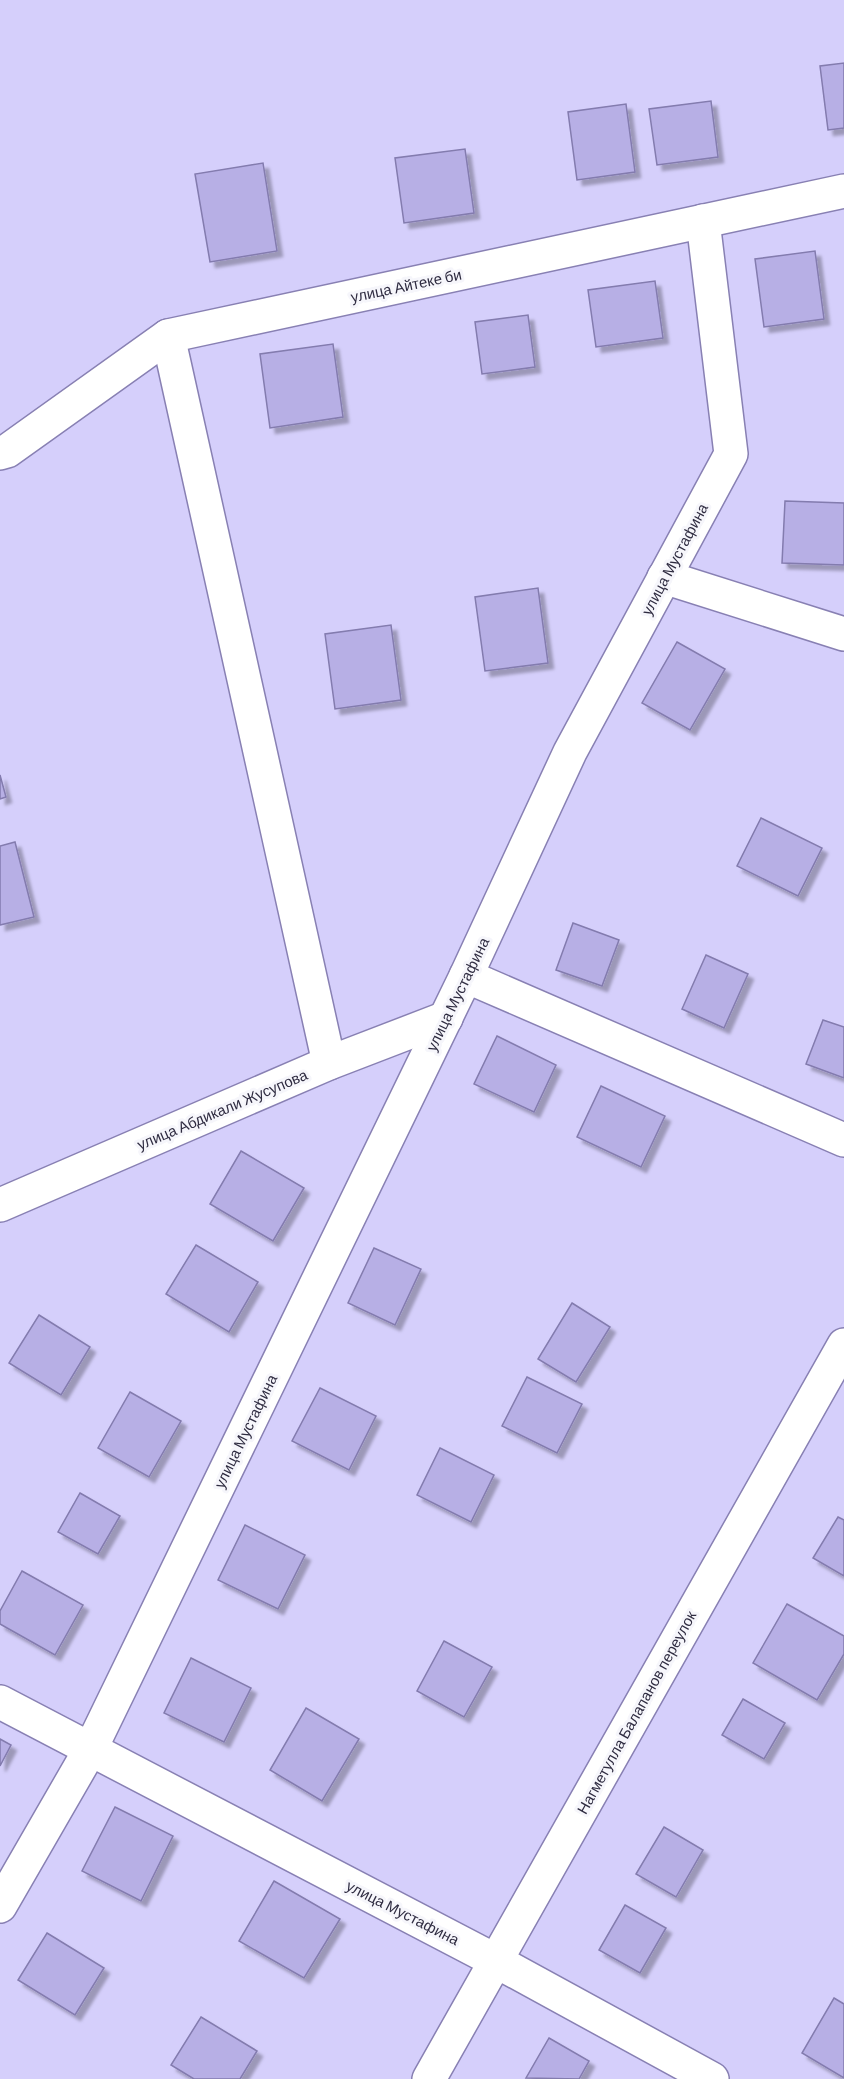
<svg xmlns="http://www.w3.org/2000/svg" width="844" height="2079" viewBox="0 0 844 2079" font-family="Barlow,sans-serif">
<defs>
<filter id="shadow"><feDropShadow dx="5.5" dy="5.5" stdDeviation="1.5" flood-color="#0004"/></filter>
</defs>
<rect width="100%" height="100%" fill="#d5cffb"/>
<g fill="#b7afe5" stroke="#837bae" stroke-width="1.5" filter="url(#shadow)">
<path d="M844 63V128L828 130 820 66Z"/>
<path d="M711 101 718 157 657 165 649 109Z"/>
<path d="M626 104 635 172 577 180 568 112Z"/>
<path d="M465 149 474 213 404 223 395 158Z"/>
<path d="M263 163 277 251 210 262 195 174Z"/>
<path d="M815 251 824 319 764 327 755 259Z"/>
<path d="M655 281 663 338 596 347 588 290Z"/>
<path d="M528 315 535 367 482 374 475 322Z"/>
<path d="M333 344 343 417 270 428 260 354Z"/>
<path d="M785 501 844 503V565L782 563Z"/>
<path d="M538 588 548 663 485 671 475 597Z"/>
<path d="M391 625 401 700 335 709 325 634Z"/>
<path d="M677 642 725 669 690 730 642 703Z"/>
<path d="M0 775 6 797 0 799Z"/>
<path d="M761 818 822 848 798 896 737 866Z"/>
<path d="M15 842 34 917 0 925V846Z"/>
<path d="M573 923 619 940 602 986 556 970Z"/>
<path d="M706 955 748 974 724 1028 682 1009Z"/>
<path d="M823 1020 844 1027V1078L806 1064Z"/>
<path d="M497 1036 556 1065 534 1112 474 1084Z"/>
<path d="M601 1086 665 1116 641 1167 577 1137Z"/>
<path d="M241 1151 304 1188 273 1241 210 1204Z"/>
<path d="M196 1245 258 1282 229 1332 166 1294Z"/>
<path d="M374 1248 421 1269 395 1325 348 1303Z"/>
<path d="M572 1303 610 1327 576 1382 538 1359Z"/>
<path d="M39 1315 90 1347 61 1395 9 1363Z"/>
<path d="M527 1377 582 1404 557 1453 502 1426Z"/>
<path d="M320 1388 376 1416 349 1470 292 1441Z"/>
<path d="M130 1392 181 1421 149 1477 98 1448Z"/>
<path d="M440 1448 494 1475 471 1522 417 1495Z"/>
<path d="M80 1493 120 1516 98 1554 58 1532Z"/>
<path d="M838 1517 844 1520V1576L813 1558Z"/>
<path d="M245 1525 305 1555 278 1609 218 1580Z"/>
<path d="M22 1571 83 1605 55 1655 0 1624V1611Z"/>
<path d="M787 1604 844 1636V1654L817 1700 753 1663Z"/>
<path d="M444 1641 492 1667 464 1717 417 1691Z"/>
<path d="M191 1658 251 1688 224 1742 164 1713Z"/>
<path d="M743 1699 785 1723 764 1759 722 1735Z"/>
<path d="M306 1708 359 1739 322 1801 270 1770Z"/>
<path d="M0 1739 11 1745 0 1766Z"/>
<path d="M115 1807 173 1836 141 1901 82 1871Z"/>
<path d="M664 1827 703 1850 676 1897 636 1874Z"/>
<path d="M274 1881 340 1919 304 1978 239 1941Z"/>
<path d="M625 1905 666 1928 640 1973 599 1950Z"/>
<path d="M47 1933 104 1968 75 2015 18 1980Z"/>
<path d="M834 1998 844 2004V2078L802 2053Z"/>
<path d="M201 2017 257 2051 240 2079H194L171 2065Z"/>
<path d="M549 2038 589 2061 579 2079 526 2078Z"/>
</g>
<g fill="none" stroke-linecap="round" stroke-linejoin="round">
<g stroke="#8880b3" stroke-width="36">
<g id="minor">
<path d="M168 336 329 1063"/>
<path d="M0 453 7 451 168 336 844 191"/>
<path d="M664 577 844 634"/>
<path d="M466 976 844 1140"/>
<path d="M0 1205 329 1063 446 1018"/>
<path d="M0 1702 496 1961 712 2079"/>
<path d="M0 1906 90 1750 466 976 570 752 731 454 703 221"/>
<path d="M429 2079 844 1345"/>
</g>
</g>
<use href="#minor" stroke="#fff" stroke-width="33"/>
</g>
<g text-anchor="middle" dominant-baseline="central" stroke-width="6" stroke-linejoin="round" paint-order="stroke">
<g font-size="15" fill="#2f2c41" stroke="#f6f6fb">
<text transform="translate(406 285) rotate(-12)">улица Айтеке би</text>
<text transform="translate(674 559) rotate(-62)">улица Мустафина</text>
<text transform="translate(457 994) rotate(-64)">улица Мустафина</text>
<text transform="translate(222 1109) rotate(-23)">улица Абдикали Жусупова</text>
<text transform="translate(245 1431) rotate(-64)">улица Мустафина</text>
<text transform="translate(636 1712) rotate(-61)">Нагметулла Балапанов переулок</text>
<text transform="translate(403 1912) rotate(27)">улица Мустафина</text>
</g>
</g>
</svg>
